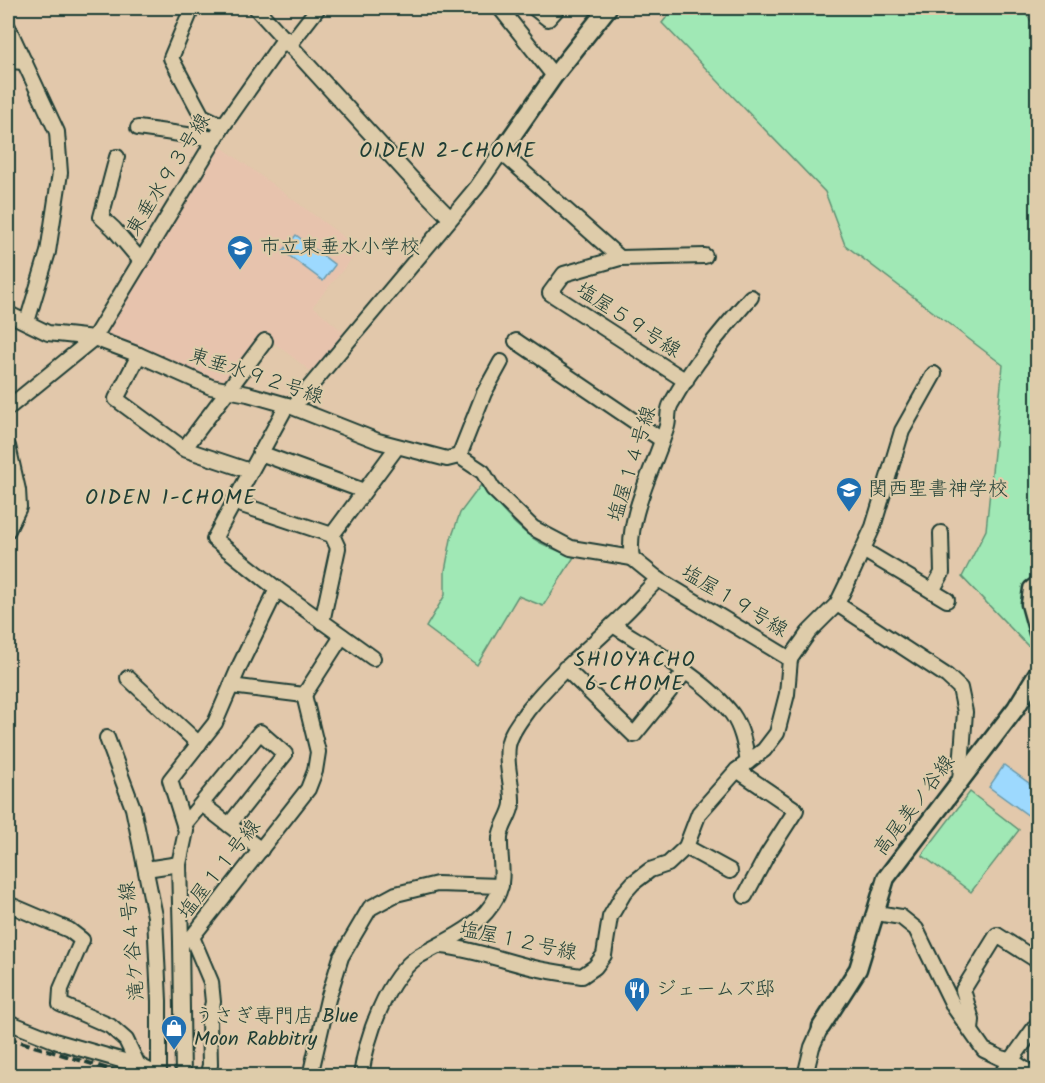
<svg xmlns="http://www.w3.org/2000/svg" width="1045" height="1083" viewBox="0 0 1045 1083" font-family="Kalam,'Klee One',sans-serif">
<rect width="100%" height="100%" fill="#e2c8ab"/>
<filter id="ink" filterUnits="userSpaceOnUse"><feTurbulence type="fractalNoise" baseFrequency=".0167" numOctaves="2"/><feDisplacementMap in="SourceGraphic" scale="12" xChannelSelector="R" yChannelSelector="G"/><feConvolveMatrix kernelMatrix="1 2 1 2 8 2 1 2 1" color-interpolation-filters="sRGB"/></filter>
<g filter="url(#ink)">
<path fill="#e7c3ad" d="M216 143 360 249 313 306 345 334 314 374 271 340 235 384 208 381 102 333Z"/>
<g fill="#a0e8b5" stroke="#609274" stroke-width="1.5">
<path d="M674 8H1022L1037 30V647L1027 645 962 577 986 530 1003 365 845 245 825 192 662 23Z"/>
<path d="M481 485C498 506 516 528 539 542 550 548 562 552 574 557L543 606 518 596 477 665 426 627 445 595V571L451 539 460 513Z"/>
<path d="M970 792 1019 830 971 892 922 855Z"/>
</g>
<g fill="#9dd9fe" stroke="#6b9bad" stroke-width="1.5">
<path d="M296 235 335 265 323 281 283 251Z"/>
<path d="M1004 765 1037 789V804L1029 816 989 787Z"/>
</g>
<g fill="none" stroke-linecap="round" stroke-linejoin="round">
<g stroke="#1f3d34" stroke-width="18">
<g id="minor">
<path d="M192 8 171 58 202 116 223 126"/>
<path d="M256 8 412 179 449 217"/>
<path d="M500 8 554 76"/>
<path d="M534 8 548 19 558 8"/>
<path d="M8 27 57 132 60 173 48 252 27 322"/>
<path d="M290 44 318 8"/>
<path d="M8 61 25 62"/>
<path d="M138 128 215 139"/>
<path d="M117 157 101 217 114 229 140 260"/>
<path d="M9 314 48 333 94 338 139 355 211 387 248 394 287 405 378 441 447 459 459 456"/>
<path d="M516 341 662 440"/>
<path d="M139 355 116 399 184 449 250 471"/>
<path d="M686 381 550 293 564 274 620 258 705 256"/>
<path d="M287 405 214 539 277 589 373 658"/>
<path d="M293 407 477 187 501 152 620 258"/>
<path d="M8 408 94 338 223 126 285 38"/>
<path d="M8 446 18 490 19 507 8 530"/>
<path d="M184 449 265 341"/>
<path d="M260 453 364 491"/>
<path d="M459 456 483 472 493 489 533 528 571 548 632 558"/>
<path d="M459 456 484 393 501 362"/>
<path d="M233 502 332 535"/>
<path d="M863 550 947 600"/>
<path d="M658 579 790 659"/>
<path d="M932 591 942 573 941 533"/>
<path d="M837 604 947 676 960 688 965 712 960 781"/>
<path d="M322 622 338 548 332 535 397 447"/>
<path d="M613 625C650 649 706 679 732 714 742 728 745 746 748 762"/>
<path d="M790 659 809 632 837 604 853 571 873 527 902 431 934 374"/>
<path d="M565 668 634 735 685 672"/>
<path d="M128 678 199 744"/>
<path d="M231 686 304 695"/>
<path d="M304 695 342 636"/>
<path d="M107 738 133 808 155 916 159 1001V1075"/>
<path d="M737 770 796 810 767 855 745 896"/>
<path d="M202 804 261 850"/>
<path d="M184 825 260 732 285 754 229 825"/>
<path d="M686 847 730 871"/>
<path d="M146 869 179 864"/>
<path d="M8 904 69 930 82 940 61 989 60 1004 110 1026 126 1040 138 1065"/>
<path d="M877 913 901 917 916 929 954 1007 984 1050 1001 1058 1011 1060 1035 1076"/>
<path d="M192 937 211 982 213 1002 209 1020 210 1065 207 1076"/>
<path d="M181 942 179 864 186 831 170 780 215 723 240 665 277 589"/>
<path d="M441 946C475 949 506 962 539 969 553 972 568 974 582 976L595 967 604 955 610 917 624 893 633 883 650 870 668 864 686 847 699 813 737 770 764 750 777 733 787 694 790 659"/>
<path d="M8 1022 58 1042 138 1065 160 1076"/>
<path d="M971 1030 972 1020 963 990 997 935 1038 961"/>
<path d="M183 1076 181 942 192 937 308 789 315 771 318 752 304 695"/>
<path d="M310 1076 328 999 341 957 370 908 396 894 437 884 501 886"/>
<path d="M361 1076C366 1039 386 977 419 956 448 939 481 928 497 896 506 878 499 857 500 838 501 826 511 815 512 804 513 784 505 766 508 746 510 733 520 721 527 711 556 674 587 650 620 618 633 606 645 592 658 579L632 558C625 519 656 464 667 426 669 419 667 410 671 404 693 364 722 330 751 297"/>
<path d="M805 1076 812 1047 821 1027"/>
<path d="M1000 1076 1038 1023"/>
</g>
</g>
<g stroke="#1f3d34" stroke-width="21">
<g id="tertiary">
<path d="M501 152 554 76 608 8"/>
<path d="M1038 585 1032 589 1030 604 1038 633"/>
<path d="M821 1027 858 969 886 878 1016 708 1038 672"/>
</g>
</g>
<use href="#minor" stroke="#deccaa" stroke-width="14"/>
<use href="#tertiary" stroke="#deccaa" stroke-width="16"/>
<path stroke="#1f3d34" stroke-width="4" stroke-dasharray="9 4.5" stroke-linecap="butt" d="M8 1038 131 1076"/>
</g>
</g>
<defs>
<g id="school-pin" transform="scale(1.35)"><path d="M0 17L-7.5 6A9.5 9.5 0 1 1 7.5 6Z" fill="#1f6fb2" stroke="#deccaa"/><path d="M0-5L7-2L0 1L-7-2ZM-4 1L0 2.5L4 1V4Q0 6-4 4Z" fill="#fff"/></g>
<g id="restaurant-pin" transform="scale(1.35)"><path d="M0 17L-7.5 6A9.5 9.5 0 1 1 7.5 6Z" fill="#1f6fb2" stroke="#deccaa"/><path d="M-5-6h1v4h1v-4h1v4h1v-4h1v5L-1.5 .5V6h-2V.5L-5-1ZM5-6V6H3V1.5H1.5Q1.5-4 5-6Z" fill="#fff"/></g>
<g id="shop-pin" transform="scale(1.35)"><path d="M0 17L-7.5 6A9.5 9.5 0 1 1 7.5 6Z" fill="#1f6fb2" stroke="#deccaa"/><path d="M-5-2.5h2.3a2.7 3.5 0 0 1 5.4 0H5L5.5 6h-11ZM-1.5-2.5h3a1.5 2.3 0 0 0-3 0Z" fill="#fff"/></g>
</defs>
<g fill-rule="evenodd">
<use href="#school-pin" x="240" y="248"/>
<use href="#school-pin" x="849" y="490"/>
<use href="#restaurant-pin" x="637" y="990"/>
<use href="#shop-pin" x="174" y="1028"/>
</g>
<g text-anchor="middle" dominant-baseline="central" stroke-width="4.5" stroke-linejoin="round" paint-order="stroke">
<g font-size="20" fill="#1f3d34" stroke="#deccaa">
<text transform="translate(169 175) rotate(-58)">東垂水９３号線</text>
<text transform="translate(628 321) rotate(33)">塩屋５９号線</text>
<text transform="translate(256 377) rotate(18)">東垂水９２号線</text>
<text transform="translate(633 464) rotate(-73)">塩屋１４号線</text>
<text transform="translate(734 602) rotate(31)">塩屋１９号線</text>
<text transform="translate(915 806) rotate(-53)">高尾美ノ谷線</text>
<text transform="translate(220 870) rotate(-52)">塩屋１１号線</text>
<text transform="translate(133 941) rotate(-95)">滝ケ谷４号線</text>
<text transform="translate(518 942) rotate(12)">塩屋１２号線</text>
</g>
<g font-size="20" fill="#1f3d34" stroke="#deccaa" text-anchor="start">
<text x="260" y="248">市立東垂水小学校</text>
<text x="868" y="490">関西聖書神学校</text>
<text x="656" y="990">ジェームズ邸</text>
<text x="194" y="1017">うさぎ専門店 Blue<tspan x="194" dy="23">Moon Rabbitry</tspan></text>
</g>
<g font-size="21" letter-spacing="1.5" fill="#1f3d34" stroke="#deccaa">
<text x="448" y="151">OIDEN 2-CHOME</text>
<text x="171" y="498">OIDEN 1-CHOME</text>
<text x="635" y="660">SHIOYACHO<tspan x="635" dy="24">6-CHOME</tspan></text>
</g>
</g>
<rect width="1045" height="1083" fill="none" stroke="#deccaa" stroke-width="30"/>
<rect x="15" y="15" width="1015" height="1053" fill="none" stroke="#1f3d34" stroke-width="2" filter="url(#ink)"/>
</svg>
